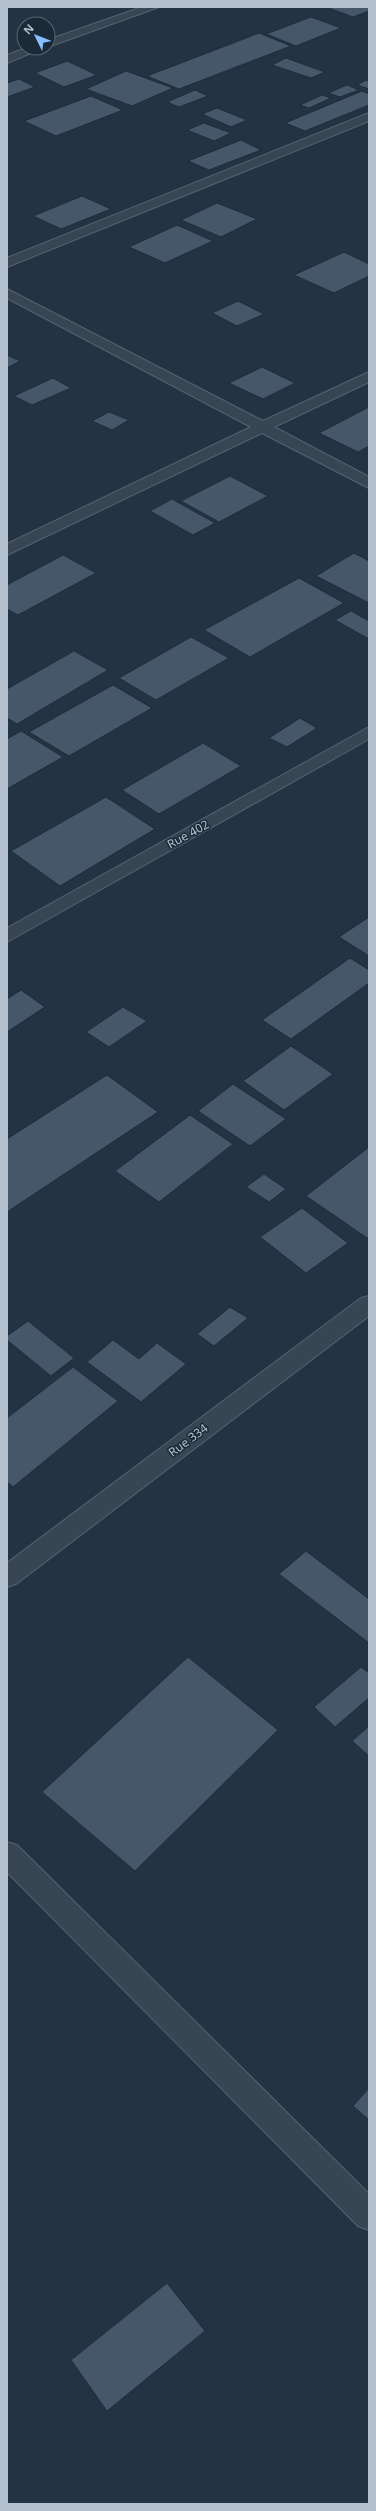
<svg xmlns="http://www.w3.org/2000/svg" width="376" height="2511" viewBox="0 0 376 2511" font-family="'Noto Sans',sans-serif">
<rect width="100%" height="100%" fill="#233343"/>
<g fill="#47576a" stroke="#1e2c3a">
<path d="M326 7H369V11L353 17Z"/>
<path d="M311 17 341 28 296 46 266 34Z"/>
<path d="M259 33 291 46 179 89 147 76Z"/>
<path d="M286 58 325 72 311 78 272 65Z"/>
<path d="M67 61 97 75 64 87 35 73Z"/>
<path d="M126 71 173 88 132 106 86 89Z"/>
<path d="M19 79 35 87 7 97V83Z"/>
<path d="M366 80 369 81V89L357 85Z"/>
<path d="M347 85 359 90 340 97 328 93Z"/>
<path d="M195 90 208 96 179 107 167 102Z"/>
<path d="M362 91 369 94V105L305 131 285 123Z"/>
<path d="M322 95 331 98 309 108 300 105Z"/>
<path d="M91 96 123 110 56 136 24 121Z"/>
<path d="M217 108 247 120 231 127 202 114Z"/>
<path d="M204 123 231 133 214 141 187 130Z"/>
<path d="M241 140 261 150 209 170 188 161Z"/>
<path d="M82 196 111 209 61 229 33 216Z"/>
<path d="M217 203 257 219 221 237 181 220Z"/>
<path d="M177 225 213 241 165 263 129 247Z"/>
<path d="M344 252 369 264V276L334 293 294 275Z"/>
<path d="M238 301 264 314 237 326 212 313Z"/>
<path d="M7 355 20 361 7 368Z"/>
<path d="M262 367 295 383 263 399 229 383Z"/>
<path d="M53 378 71 388 32 405 14 396Z"/>
<path d="M369 407V446L358 452 319 433Z"/>
<path d="M109 412 129 420 112 430 92 421Z"/>
<path d="M230 476 268 496 219 522 181 501Z"/>
<path d="M172 499 215 523 193 535 150 511Z"/>
<path d="M354 553 369 561V603L316 576Z"/>
<path d="M63 555 96 573 18 615 7 609V585Z"/>
<path d="M299 578 344 603 250 657 204 630Z"/>
<path d="M351 611 369 621V639L335 620Z"/>
<path d="M191 637 229 658 156 700 119 678Z"/>
<path d="M74 651 108 670 17 724 7 718V689Z"/>
<path d="M113 685 152 708 69 756 29 732Z"/>
<path d="M300 718 317 728 287 747 269 738Z"/>
<path d="M21 731 63 757 7 789V739Z"/>
<path d="M203 743 241 766 159 814 122 790Z"/>
<path d="M106 797 155 829 60 886 11 851Z"/>
<path d="M369 917V956L339 937Z"/>
<path d="M350 958 369 970V983L291 1039 262 1020Z"/>
<path d="M21 990 45 1007 7 1032V999Z"/>
<path d="M123 1007 147 1021 109 1047 86 1032Z"/>
<path d="M291 1046 333 1074 284 1110 243 1081Z"/>
<path d="M107 1075 158 1112 7 1212V1139Z"/>
<path d="M233 1084 286 1119 250 1146 198 1111Z"/>
<path d="M190 1115 233 1144 159 1202 115 1171Z"/>
<path d="M369 1147V1237L367 1238 306 1196Z"/>
<path d="M264 1174 286 1189 269 1202 246 1187Z"/>
<path d="M302 1208 348 1243 306 1273 260 1237Z"/>
<path d="M230 1307 248 1318 214 1346 197 1334Z"/>
<path d="M28 1321 74 1358 51 1376 7 1340V1336Z"/>
<path d="M113 1340 139 1359 157 1343 186 1364 141 1402 87 1362Z"/>
<path d="M73 1367 118 1401 13 1487 7 1482V1418Z"/>
<path d="M306 1551 369 1599V1643L279 1574Z"/>
<path d="M188 1657 278 1730 135 1871 42 1792Z"/>
<path d="M361 1667 369 1673V1698L335 1727 314 1707Z"/>
<path d="M369 1726V1756L352 1741Z"/>
<path d="M369 2088V2120L353 2106Z"/>
<path d="M167 2283 205 2331 107 2411 71 2360Z"/>
</g>
<g fill="none" stroke-linecap="round" stroke-linejoin="round">
<g stroke="#556370" stroke-width="2">
<g id="minor">
<path d="M142 7H159L48 47V40Z"/>
<path d="M26 48H43L7 63V55Z"/>
<path d="M369 113V121L7 267V258Z"/>
<path d="M7 289 263 421 369 372V382L274 427 369 477V488L262 433 7 555V544L251 427 7 298Z"/>
<path d="M369 727V739L7 942V928Z"/>
<path d="M369 1296V1316L16 1584 7 1587V1563L361 1298Z"/>
<path d="M7 1842 17 1845 369 2194V2230L358 2226 7 1872Z"/>
</g>
</g>
<use href="#minor" fill="#384552" fill-rule="evenodd"/>
</g>
<g text-anchor="middle" dominant-baseline="central" stroke-width="3" stroke-linejoin="round" paint-order="stroke">
<g font-size="12" fill="#b4c0cd" stroke="#1c2a38">
<text transform="translate(188 834) rotate(-29)">Rue 402</text>
<text transform="translate(188 1440) rotate(-37)">Rue 334</text>
</g>
</g>
<rect width="376" height="2511" fill="none" stroke="#b4c0cd" stroke-width="16"/>
<g transform="translate(36 36) rotate(313)"><circle r="19" fill="#1c2a38" stroke="#596674"/>
<path d="M0-3L7 15L0 10L-7 15Z" fill="#87beff"/>
<text y="-6" font-size="11" font-weight="bold" text-anchor="middle" fill="#b4c0cd">N</text>
</g>
</svg>
